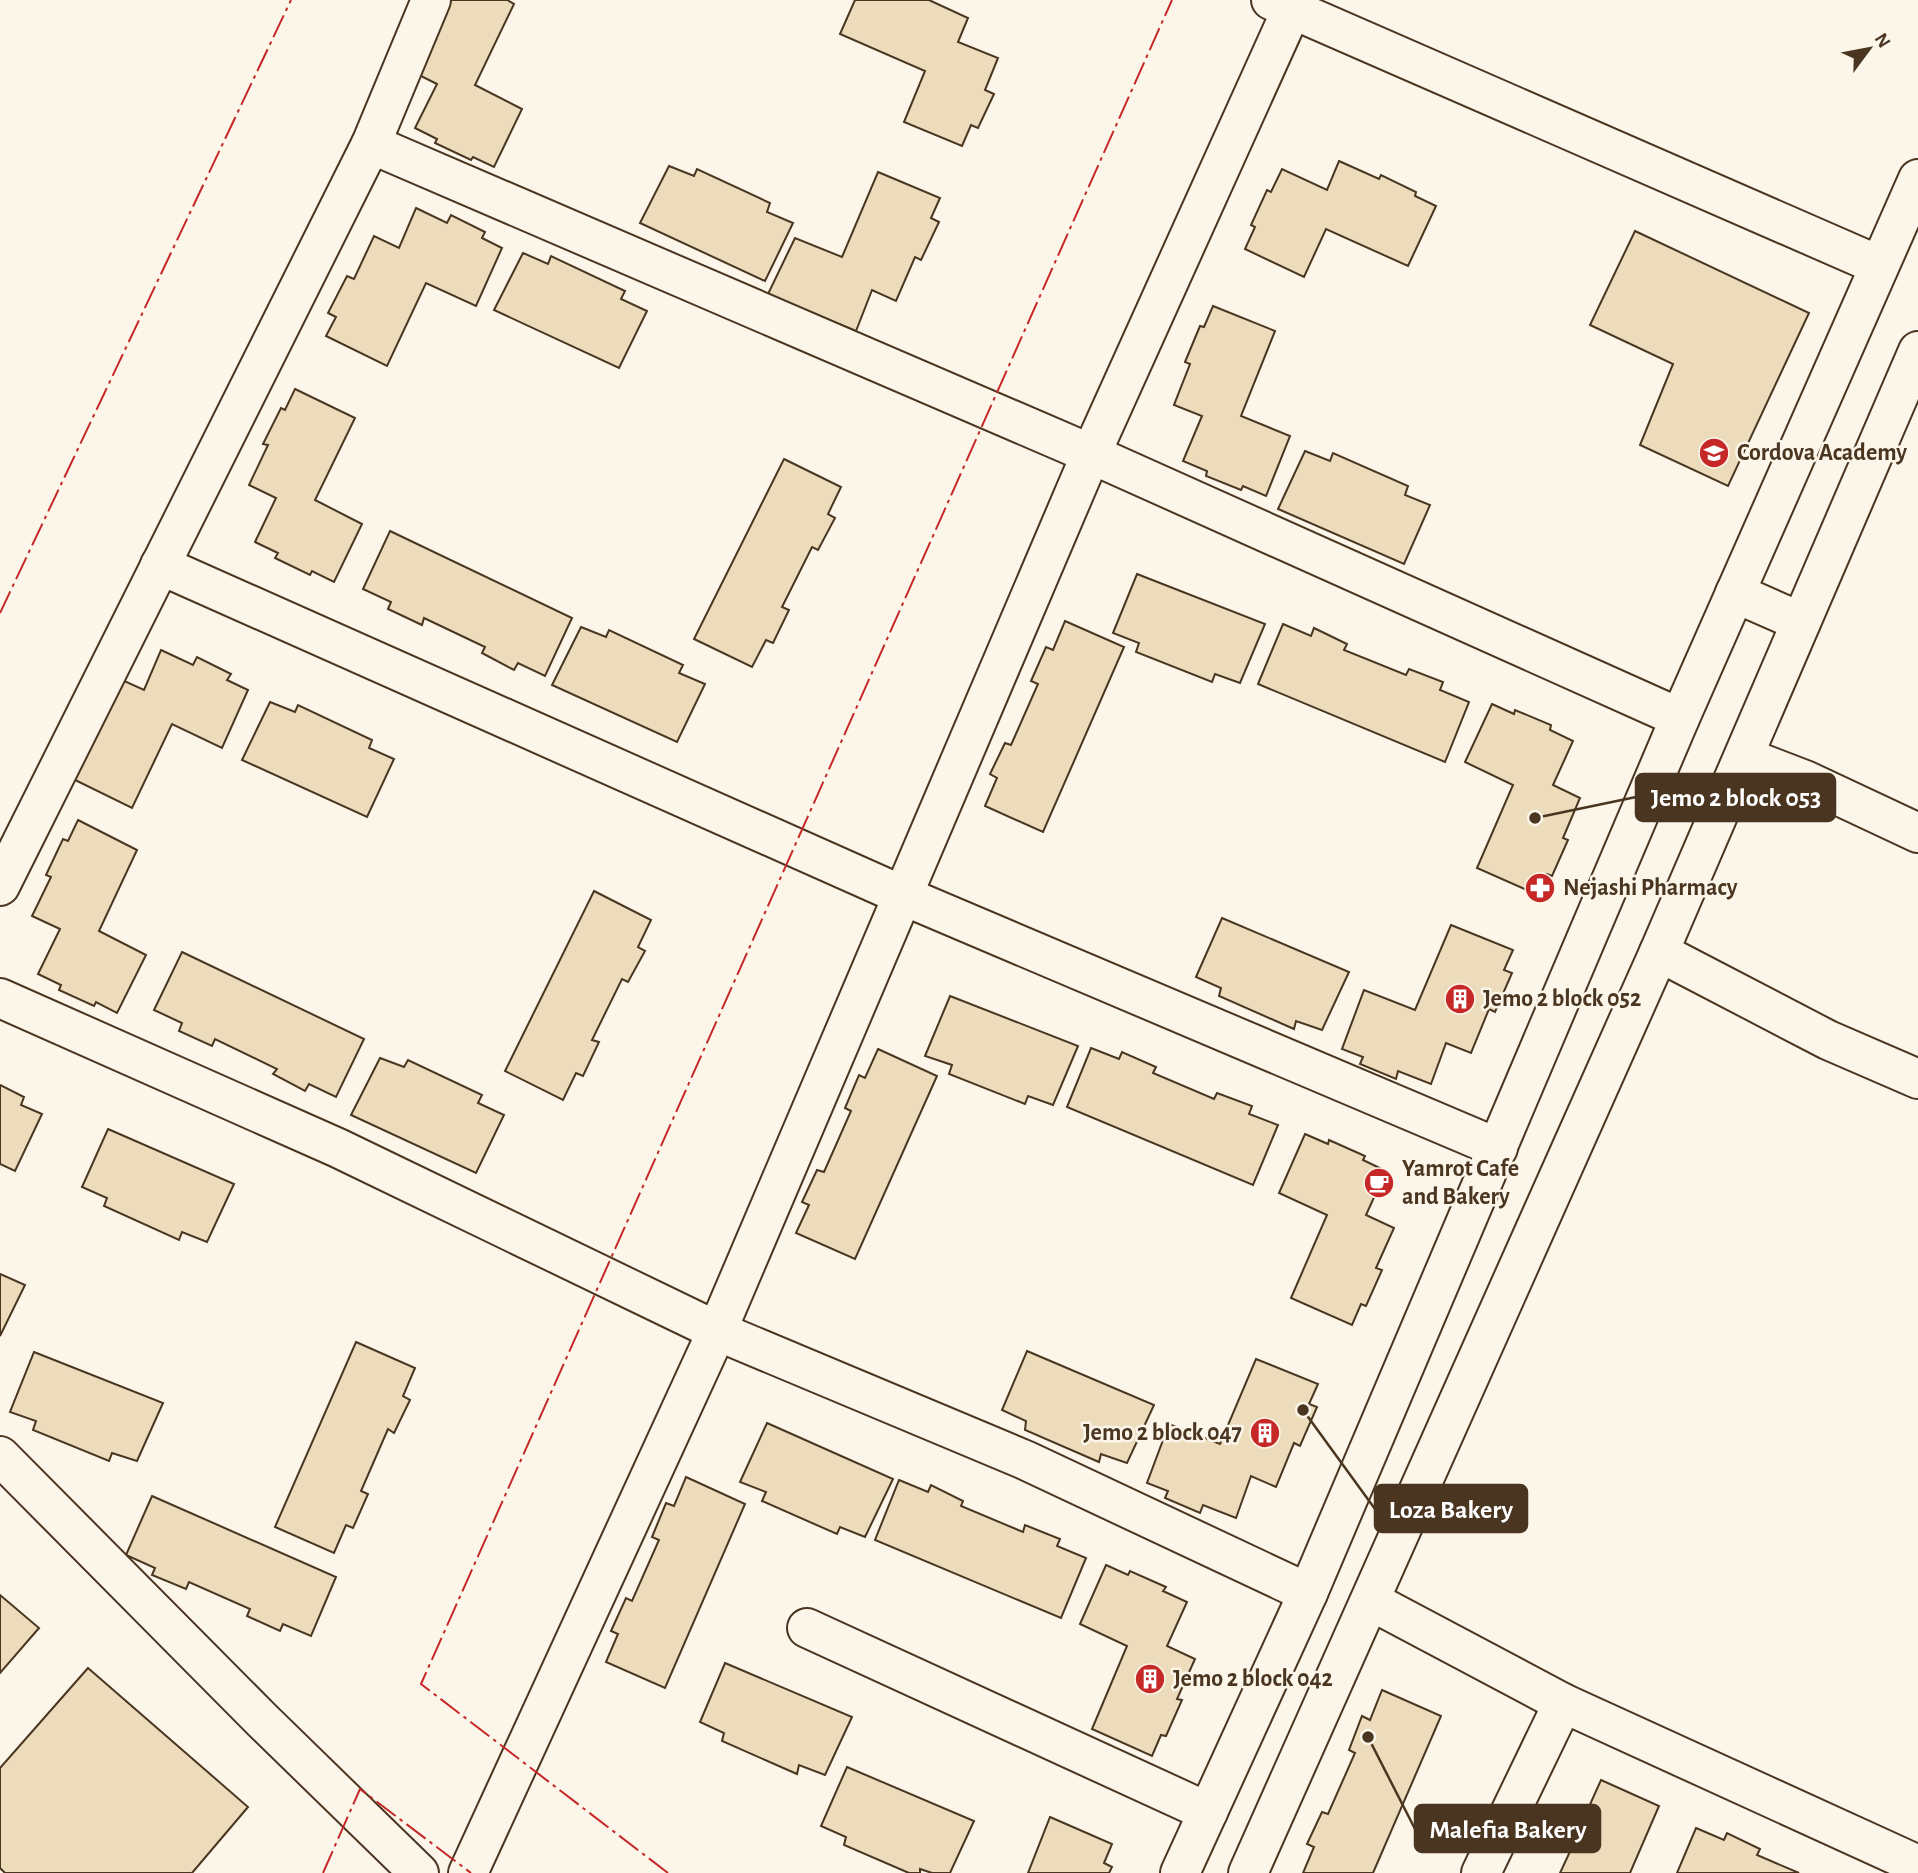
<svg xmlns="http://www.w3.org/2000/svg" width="1918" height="1873" viewBox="0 0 1918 1873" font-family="'Alegreya Sans',sans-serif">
<rect width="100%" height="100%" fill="#fbf6e9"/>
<g fill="#ecdcbc" stroke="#4a3520" stroke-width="2">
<path d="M437 0H507L514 4 475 85 522 109 494 167 473 157 471 160 435 143 437 139 415 128 437 84 409 70Z"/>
<path d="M855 0H929L968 18 958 42 998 58 985 90 994 94 978 128 971 125 962 146 904 122 925 71 840 34Z"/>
<path d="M1339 161 1379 179 1381 175 1416 192 1415 196 1436 206 1408 266 1326 229 1304 277 1245 249 1255 227 1251 225 1267 190 1271 192 1282 169 1327 190Z"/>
<path d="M669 166 694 176 697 169 770 203 767 212 793 223 765 281 640 223Z"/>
<path d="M878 172 940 198 931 218 939 222 921 260 915 257 896 301 872 290 856 331 824 318 821 325 768 294 795 238 842 257Z"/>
<path d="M416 208 447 223 451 215 485 232 482 238 502 248 476 306 426 283 387 366 326 336 336 317 328 313 347 276 354 279 374 236 399 248Z"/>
<path d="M1635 231 1809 313 1728 486 1640 445 1673 364 1590 325Z"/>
<path d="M523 253 548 264 551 256 625 291 621 299 647 311 619 368 494 310Z"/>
<path d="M1213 306 1275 331 1241 416 1290 436 1266 496 1243 486 1241 490 1206 476 1207 471 1183 461 1202 416 1174 405 1190 364 1185 362 1200 326 1204 327Z"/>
<path d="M295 389 355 418 315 500 362 524 334 582 312 571 310 575 275 558 278 553 255 542 276 498 249 485 268 445 263 444 281 408 285 410Z"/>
<path d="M1305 451 1330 461 1333 453 1408 486 1405 495 1430 505 1404 564 1278 509Z"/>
<path d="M784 459 841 487 828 514 835 518 818 550 812 547 782 607 789 610 773 643 766 640 752 667 694 639Z"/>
<path d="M390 531 572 618 545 676 518 663 514 670 482 653 485 647 424 618 422 625 388 609 391 602 363 589Z"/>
<path d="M1137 574 1265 624 1240 683 1215 674 1212 682 1136 652 1139 643 1113 633Z"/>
<path d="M1065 621 1124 647 1043 832 985 806 997 778 990 774 1005 743 1011 745 1038 684 1031 681 1046 647 1053 650Z"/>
<path d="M1283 624 1311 636 1314 628 1347 644 1344 650 1406 675 1409 669 1443 682 1440 690 1469 702 1445 762 1258 684Z"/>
<path d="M581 627 606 637 609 630 683 665 679 673 705 684 677 742 552 685Z"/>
<path d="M161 650 193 665 197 657 231 674 227 680 248 690 222 748 172 724 132 808 71 778 120 679 144 690Z"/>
<path d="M270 702 295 712 298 705 372 740 369 748 394 759 367 817 242 760Z"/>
<path d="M1492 704 1514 714 1515 710 1551 725 1550 730 1573 741 1553 785 1580 798 1563 838 1568 840 1552 876 1547 874 1538 895 1477 868 1513 785 1465 762Z"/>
<path d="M78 820 137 850 99 931 146 955 117 1013 96 1002 94 1006 59 990 61 985 38 974 60 929 32 916 51 877 46 875 63 839 68 841Z"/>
<path d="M594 891 651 920 638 947 645 951 628 982 622 979 592 1040 599 1042 583 1076 576 1073 563 1100 505 1071Z"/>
<path d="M1222 918 1349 972 1322 1030 1296 1021 1294 1029 1219 996 1221 988 1196 977Z"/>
<path d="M1451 925 1513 950 1504 970 1512 973 1495 1012 1489 1009 1471 1053 1446 1043 1431 1084 1398 1071 1396 1079 1360 1064 1363 1057 1342 1049 1364 990 1415 1010Z"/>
<path d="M182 952 364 1039 336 1097 309 1084 305 1091 273 1074 277 1069 215 1039 212 1046 179 1031 182 1023 154 1010Z"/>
<path d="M950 996 1078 1046 1053 1105 1028 1096 1025 1104 949 1074 952 1065 925 1056Z"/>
<path d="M1091 1048 1119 1059 1122 1052 1156 1067 1153 1073 1214 1099 1217 1093 1252 1106 1249 1114 1278 1125 1253 1185 1067 1107Z"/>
<path d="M878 1049 937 1076 855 1259 796 1233 809 1205 802 1202 817 1170 824 1172 851 1111 845 1108 859 1075 865 1078Z"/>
<path d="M380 1058 404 1067 408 1060 482 1095 478 1103 504 1115 476 1173 351 1115Z"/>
<path d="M0 1085 24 1097 21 1105 42 1114 15 1171 0 1164Z"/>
<path d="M108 1129 234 1184 207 1242 182 1232 179 1240 104 1206 107 1198 82 1187Z"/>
<path d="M1305 1134 1328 1144 1329 1140 1365 1156 1363 1160 1386 1171 1366 1215 1394 1228 1376 1268 1382 1270 1366 1306 1361 1304 1352 1325 1291 1298 1327 1215 1279 1193Z"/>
<path d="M0 1274 25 1285 0 1336Z"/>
<path d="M356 1342 415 1368 403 1396 410 1400 394 1433 388 1429 361 1491 368 1494 353 1528 346 1525 334 1553 275 1527Z"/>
<path d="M1027 1351 1154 1405 1127 1463 1101 1454 1099 1462 1025 1430 1026 1421 1002 1410Z"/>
<path d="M34 1352 163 1403 137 1461 112 1453 109 1461 33 1430 36 1421 10 1412Z"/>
<path d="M1256 1359 1318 1384 1309 1404 1317 1407 1300 1446 1294 1443 1276 1487 1251 1476 1236 1518 1203 1505 1200 1513 1165 1498 1168 1491 1147 1483 1169 1424 1220 1444Z"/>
<path d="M767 1423 893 1479 865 1537 840 1527 837 1534 762 1501 766 1492 740 1482Z"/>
<path d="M686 1477 745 1504 665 1688 606 1662 618 1634 611 1631 626 1598 632 1601 659 1540 652 1537 666 1503 674 1506Z"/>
<path d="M899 1480 928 1492 931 1485 963 1501 961 1506 1023 1532 1025 1525 1060 1539 1057 1546 1086 1558 1061 1618 875 1540Z"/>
<path d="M152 1496 336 1577 311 1636 283 1624 280 1631 247 1616 250 1609 189 1582 186 1589 152 1575 155 1568 126 1555Z"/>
<path d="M1106 1565 1128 1575 1130 1571 1166 1587 1163 1591 1187 1602 1167 1646 1195 1659 1177 1699 1182 1700 1166 1736 1161 1735 1152 1756 1092 1729 1127 1646 1080 1624Z"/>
<path d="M0 1595 39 1628 0 1673Z"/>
<path d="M725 1663 852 1717 825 1775 799 1765 797 1774 722 1741 724 1733 700 1722Z"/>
<path d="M88 1668 248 1807 192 1873H5L0 1868V1768Z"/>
<path d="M1382 1690 1441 1716 1373 1873H1303L1314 1847 1307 1844 1322 1812 1328 1814 1355 1753 1349 1750 1362 1716 1370 1720Z"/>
<path d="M847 1767 974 1821 950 1873H932L920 1869V1873H909L844 1845 846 1837 821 1826Z"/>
<path d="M1601 1780 1659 1806 1630 1873H1560L1574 1843 1567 1840 1581 1806 1588 1809Z"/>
<path d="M1050 1817 1112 1844 1104 1863 1112 1867 1109 1873H1028Z"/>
<path d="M1696 1828 1724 1840 1727 1833 1760 1849 1757 1855 1799 1873H1677Z"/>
</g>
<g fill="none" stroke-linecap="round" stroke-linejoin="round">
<g stroke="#4a3520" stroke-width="42">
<g id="minor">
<path d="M1271 0 1878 265"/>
<path d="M371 144 1091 454 1680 718"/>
<path d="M160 565 904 896 1498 1148"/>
<path d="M1735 593 1801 622"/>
<path d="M1745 757 1805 780 1918 833"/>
<path d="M0 886 371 144 431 0"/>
<path d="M1659 952 1828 1040 1918 1079"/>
<path d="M0 998 338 1148 717 1331 1025 1460 1308 1593"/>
<path d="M0 1456 263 1721 419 1873"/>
<path d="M1371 1601 1563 1703 1918 1865"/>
<path d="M807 1628 1208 1812"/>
<path d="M468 1873 717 1331 1091 454 1292 9"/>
<path d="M1180 1873 1308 1593 1680 718 1918 179"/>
<path d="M1248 1873 1659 952 1918 351"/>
<path d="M1481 1873 1563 1703"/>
</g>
</g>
<use href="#minor" stroke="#fbf6e9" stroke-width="38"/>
<g stroke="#c62828" stroke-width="2" stroke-dasharray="24 5 3.5 5" stroke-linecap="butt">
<path d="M0 613 291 0"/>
<path d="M323 1873 360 1789 471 1873"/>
<path d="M668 1873 421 1684 1172 0"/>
</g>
</g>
<defs>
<g id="school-disc" transform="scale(1.575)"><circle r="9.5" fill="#c62828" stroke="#fbf6e9"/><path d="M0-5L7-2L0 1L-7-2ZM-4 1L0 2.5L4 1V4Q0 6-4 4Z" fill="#fff"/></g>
<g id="pharmacy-disc" transform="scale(1.575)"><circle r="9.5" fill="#c62828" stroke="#fbf6e9"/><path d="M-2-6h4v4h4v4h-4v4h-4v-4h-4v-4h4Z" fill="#fff"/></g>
<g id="building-disc" transform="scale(1.575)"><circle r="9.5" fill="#c62828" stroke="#fbf6e9"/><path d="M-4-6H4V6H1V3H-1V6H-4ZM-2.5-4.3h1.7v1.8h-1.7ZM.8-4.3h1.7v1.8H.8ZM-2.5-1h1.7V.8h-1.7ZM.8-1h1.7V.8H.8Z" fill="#fff"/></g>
<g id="cafe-disc" transform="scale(1.575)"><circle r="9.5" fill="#c62828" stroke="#fbf6e9"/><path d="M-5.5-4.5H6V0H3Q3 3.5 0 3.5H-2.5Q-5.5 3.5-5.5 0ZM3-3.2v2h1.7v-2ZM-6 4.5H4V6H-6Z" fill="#fff"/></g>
</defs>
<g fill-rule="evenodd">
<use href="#school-disc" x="1714" y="453"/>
<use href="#pharmacy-disc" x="1540" y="888"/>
<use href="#building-disc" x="1460" y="999"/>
<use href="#cafe-disc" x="1379" y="1183"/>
<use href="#building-disc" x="1265" y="1433"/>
<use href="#building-disc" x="1150" y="1679"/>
</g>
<g text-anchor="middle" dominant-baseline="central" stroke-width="5" stroke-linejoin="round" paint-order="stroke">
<g font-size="24" font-weight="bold" fill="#4a3520" stroke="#fbf6e9" text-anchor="start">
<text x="1737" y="453">Cordova Academy</text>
<text x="1563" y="888">Nejashi Pharmacy</text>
<text x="1483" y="999">Jemo 2 block 052</text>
<text x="1402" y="1169">Yamrot Cafe<tspan x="1402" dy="28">and Bakery</tspan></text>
<text x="1242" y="1433" text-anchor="end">Jemo 2 block 047</text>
<text x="1173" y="1679">Jemo 2 block 042</text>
</g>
</g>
<path fill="none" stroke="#4a3520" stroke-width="2.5" d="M1535 818L1636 797M1303 1410L1375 1509M1368 1737L1415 1829"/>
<g fill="#4a3520" stroke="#fbf6e9" stroke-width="2.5">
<circle cx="1535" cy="818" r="7"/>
<circle cx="1303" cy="1410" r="7"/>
<circle cx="1368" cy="1737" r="7"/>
</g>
<g fill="#4a3520" stroke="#4a3520" stroke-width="2.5">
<rect x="1636" y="774" width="199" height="47" rx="7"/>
<rect x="1375" y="1485" width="152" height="47" rx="7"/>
<rect x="1415" y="1805" width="185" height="47" rx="7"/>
</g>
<g font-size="26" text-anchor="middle" font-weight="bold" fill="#fff">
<text x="1736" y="806">Jemo 2 block 053</text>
<text x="1451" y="1518">Loza Bakery</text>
<text x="1508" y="1838">Malefia Bakery</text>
</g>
<g transform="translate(1869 49) rotate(58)" stroke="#fbf6e9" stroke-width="5" paint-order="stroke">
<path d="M0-5L12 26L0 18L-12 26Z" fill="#4a3520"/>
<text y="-10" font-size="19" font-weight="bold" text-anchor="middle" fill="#4a3520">N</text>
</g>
</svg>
